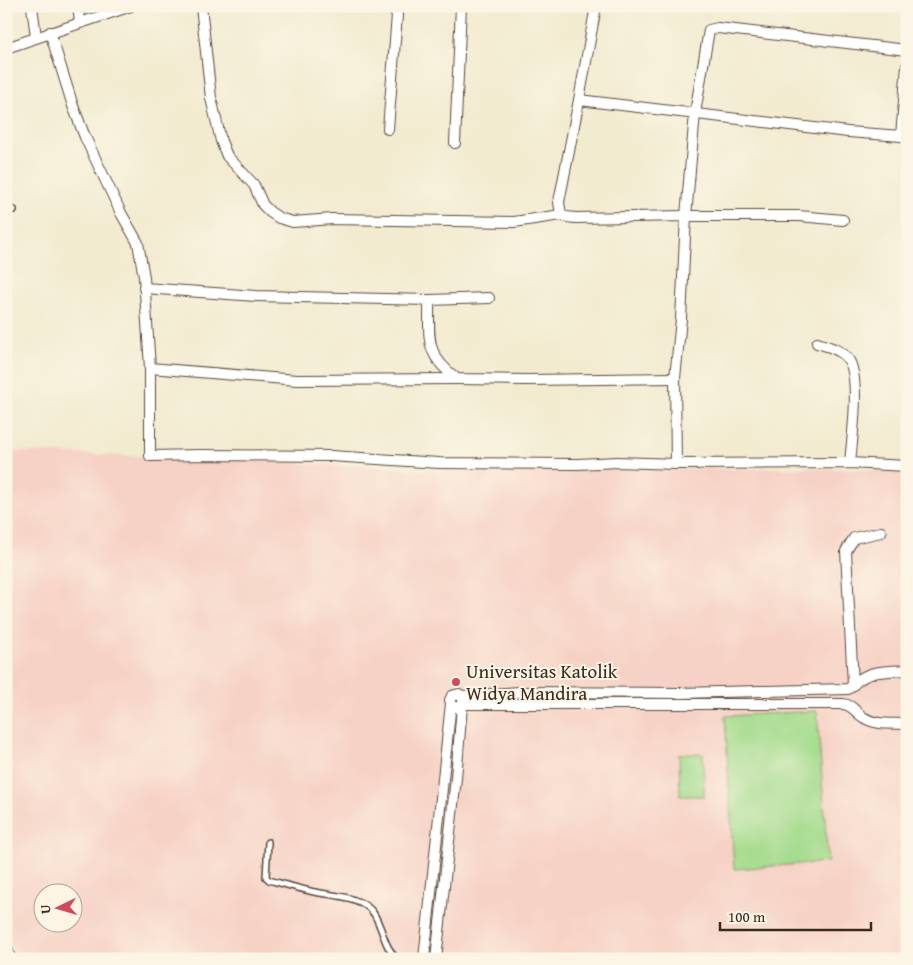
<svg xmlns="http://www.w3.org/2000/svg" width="913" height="965" viewBox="0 0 913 965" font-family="'Gentium Book Plus',serif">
<rect width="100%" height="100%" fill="#fcf5e5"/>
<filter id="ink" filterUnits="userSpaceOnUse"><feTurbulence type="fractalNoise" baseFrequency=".02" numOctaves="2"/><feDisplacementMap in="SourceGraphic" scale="10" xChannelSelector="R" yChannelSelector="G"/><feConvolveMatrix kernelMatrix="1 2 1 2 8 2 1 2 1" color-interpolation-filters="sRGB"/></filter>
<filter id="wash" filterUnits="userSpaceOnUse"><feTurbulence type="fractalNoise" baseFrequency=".0096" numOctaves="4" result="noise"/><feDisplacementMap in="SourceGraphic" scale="20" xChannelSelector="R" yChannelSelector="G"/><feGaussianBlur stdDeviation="1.12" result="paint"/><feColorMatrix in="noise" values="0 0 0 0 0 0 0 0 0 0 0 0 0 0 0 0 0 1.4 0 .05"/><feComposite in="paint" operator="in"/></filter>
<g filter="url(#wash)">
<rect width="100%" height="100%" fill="#f2ebd0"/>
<path fill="#f6d1c5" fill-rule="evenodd" d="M6 451 299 463 423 470 812 468 907 471V959H15L6 928ZM42 892H72V922H42Z"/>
<g fill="#a5dc8e" stroke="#708356">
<path d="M817 711 828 862 734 869 725 716Z"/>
<path d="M679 754H703L704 796H680Z"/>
</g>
</g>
<g filter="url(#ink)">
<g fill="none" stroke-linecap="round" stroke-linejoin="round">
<g stroke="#564739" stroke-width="8">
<g id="lane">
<path d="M6 209 14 210"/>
<path d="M268 842 266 877 269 880C283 884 296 888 310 891 330 896 362 895 374 914 383 929 384 947 397 959"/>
</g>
</g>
<g stroke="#564739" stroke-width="12">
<g id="street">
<path d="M32 6 36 37"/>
<path d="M78 6 80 22"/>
<path d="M201 6 211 98 221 141 227 156 254 185 263 205 270 212 279 218 293 222 333 219 514 222 561 215"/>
<path d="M596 6 579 100 848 132 901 136 907 138"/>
<path d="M50 32 73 106 85 137 121 213 138 243 144 277 150 368V456L201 455 331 456 439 463 578 464 617 462 676 464 850 463 907 466"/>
<path d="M6 48 131 6"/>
<path d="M579 100 559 202 561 215 566 217 576 218 686 216 681 319 675 378 676 464"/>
<path d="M388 129 397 15 394 9 390 6"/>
<path d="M901 136 907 66"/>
<path d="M455 143 461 6"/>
<path d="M843 220 799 216H686L695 113 709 30 718 28 907 50"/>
<path d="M144 288 256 296 429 300C430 338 423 353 457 379L528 380 675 378"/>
<path d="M429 300 489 298"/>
<path d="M817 343C829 347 840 349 848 359 861 377 852 439 850 463"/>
<path d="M150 368 297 380 457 379"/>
<path d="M853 685 846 551 854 538 881 532"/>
<path d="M462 696 519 692 681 693 848 689C853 686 856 681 860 679 873 670 892 671 907 670"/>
<path d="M463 704H843C853 705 855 712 863 717 876 726 892 723 907 724"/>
<path d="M6 944 10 959"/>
<path d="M424 959 451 703"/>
<path d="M436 959 456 778 462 706 464 700 459 694 452 696 450 700 453 706 459 708 462 706"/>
</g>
</g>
<use href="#lane" stroke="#fff" stroke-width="5"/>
<use href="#street" stroke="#fff" stroke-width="10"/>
</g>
</g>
<circle fill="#d1495b" stroke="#fcf5e5" stroke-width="2" cx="456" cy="682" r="5"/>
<g text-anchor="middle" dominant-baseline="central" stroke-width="4" stroke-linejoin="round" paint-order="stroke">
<g font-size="19" fill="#3b2a1e" stroke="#fcf5e5" text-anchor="start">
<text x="466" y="671">Universitas Katolik<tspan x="466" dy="22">Widya Mandira</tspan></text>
</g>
</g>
<rect width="913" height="965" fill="none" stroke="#fcf5e5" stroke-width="25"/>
<g transform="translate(58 908) rotate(265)"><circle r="24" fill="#fcf5e5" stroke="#afa495"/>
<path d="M0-4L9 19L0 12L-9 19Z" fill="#d1495b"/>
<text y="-8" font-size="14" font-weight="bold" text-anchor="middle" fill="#3b2a1e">U</text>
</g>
<path d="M720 922v8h151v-8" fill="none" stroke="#3b2a1e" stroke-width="2.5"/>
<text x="728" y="922" font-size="15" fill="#3b2a1e" stroke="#fcf5e5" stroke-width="4" paint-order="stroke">100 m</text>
</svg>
